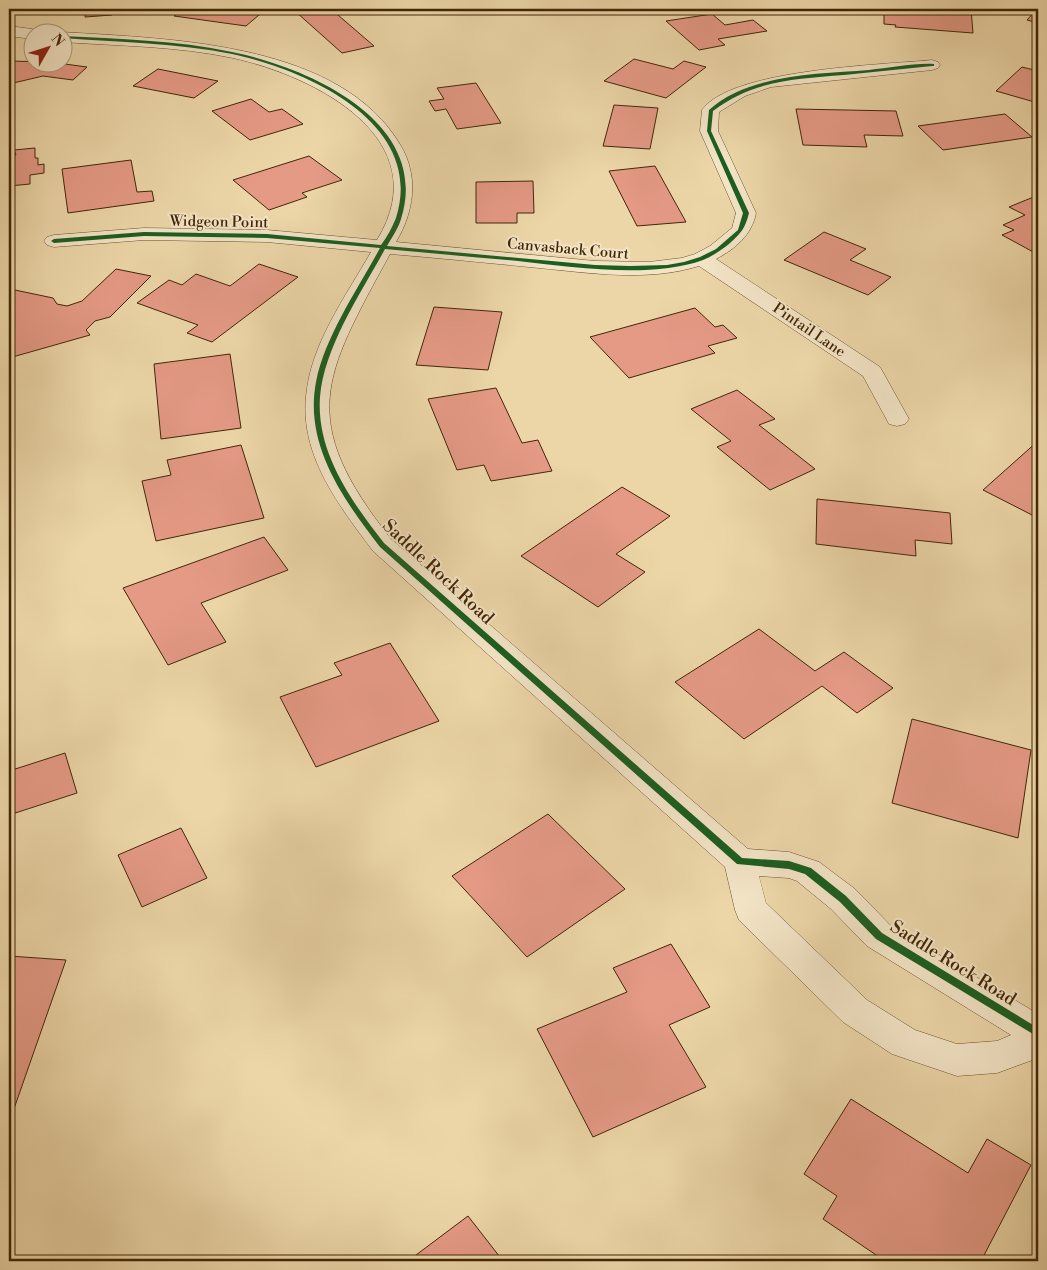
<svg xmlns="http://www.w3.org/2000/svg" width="1047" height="1270" viewBox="0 0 1047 1270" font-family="'Libre Bodoni',serif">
<rect width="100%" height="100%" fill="#ecd6a8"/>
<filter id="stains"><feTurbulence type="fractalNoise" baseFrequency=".004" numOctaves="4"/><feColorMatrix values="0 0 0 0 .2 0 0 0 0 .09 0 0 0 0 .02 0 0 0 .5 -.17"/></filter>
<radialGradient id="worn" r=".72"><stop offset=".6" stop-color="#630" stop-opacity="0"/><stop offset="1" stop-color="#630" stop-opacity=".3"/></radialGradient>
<g fill="#e59a86" stroke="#422607">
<path d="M86 9H130L129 11 112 12V15L85 17Z"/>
<path d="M183 9H266L246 26 174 16Z"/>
<path d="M311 9H331L374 46 342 53 296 12Z"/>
<path d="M859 9H971L973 33 895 27 896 25 884 24V12Z"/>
<path d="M1037 9H1038V23L1027 20Z"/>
<path d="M712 14 725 25 753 20 767 31 718 39 725 45 699 50 666 21Z"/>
<path d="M634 59 673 69 684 61 706 67 666 98 604 81Z"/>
<path d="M9 61 50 62 87 67 73 80 43 76 9 84Z"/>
<path d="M1022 67 1038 71V103L996 91Z"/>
<path d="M158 69 218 81 194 98 133 86Z"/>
<path d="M476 83 501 123 457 129 446 109 435 111 429 101 444 99 437 88Z"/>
<path d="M251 99 269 112 282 109 303 124 250 140 212 111Z"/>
<path d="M614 105 658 108 650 149 603 146Z"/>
<path d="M796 109 896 111 903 136 864 135 867 147 803 145Z"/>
<path d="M1005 114 1032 137 943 150 918 126Z"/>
<path d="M35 148V158H38V165L44 164V173L30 175V184L9 186V156L16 155 14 150Z"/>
<path d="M309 156 342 180 302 193 307 197 269 210 233 180Z"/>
<path d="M131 160 137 192 152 191 154 201 68 213 62 169Z"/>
<path d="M655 166 686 222 637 226 609 171Z"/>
<path d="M533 181 534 213H517V223H476V182Z"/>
<path d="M1036 196 1038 197 1037 254 1002 235 1014 230 1003 225 1025 215 1009 207Z"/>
<path d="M824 232 866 249 850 260 891 277 868 295 784 260Z"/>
<path d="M259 264 298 277 212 342 187 333 198 325 137 303 169 280 182 285 196 274 230 286Z"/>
<path d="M116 269 151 276 110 317 95 321 86 330 90 335 9 358V296L15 290 53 298 57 304 67 306 82 301Z"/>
<path d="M434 307 502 312 488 370 416 365Z"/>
<path d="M695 308 715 327 723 325 737 338 708 346 715 353 629 378 590 337Z"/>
<path d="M230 354 241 428 161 439 154 364Z"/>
<path d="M496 388 522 443 538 440 552 471 491 481 484 465 457 470 428 399Z"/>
<path d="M737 390 775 419 759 425 815 469 770 490 717 447 731 441 691 409Z"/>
<path d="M1038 441V518L983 490Z"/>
<path d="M241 445 264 518 156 541 142 481 171 475 167 460Z"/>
<path d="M622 487 670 516 616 554 645 572 598 607 521 556Z"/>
<path d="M817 499 950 513 952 544 915 540 916 556 816 544Z"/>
<path d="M264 537 288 570 201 603 226 642 168 665 123 588Z"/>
<path d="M759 629 815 671 844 652 893 688 857 713 822 686 744 739 675 682Z"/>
<path d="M390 643 439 721 316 767 280 697 342 675 334 663Z"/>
<path d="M912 719 1031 750 1018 838 892 803Z"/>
<path d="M65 753 77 793 9 815V771Z"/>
<path d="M548 814 625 889 527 957 452 876Z"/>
<path d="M181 828 207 878 142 907 118 855Z"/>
<path d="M671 944 710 1007 669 1025 706 1087 593 1137 537 1029 627 992 613 968Z"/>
<path d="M9 956 66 960 9 1123Z"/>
<path d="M851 1099 968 1173 987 1139 1031 1165 981 1261H885L823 1219 837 1196 804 1174Z"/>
<path d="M468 1216 503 1261H408Z"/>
</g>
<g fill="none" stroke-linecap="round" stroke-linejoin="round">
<g stroke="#6c522f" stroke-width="1">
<g id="minor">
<path d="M9 9H22L14 15 9 17Z"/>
<path d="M9 26 32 29 39 32H32V39L9 36Z"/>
<path d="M61 32H62C168 39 340 41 401 146 419 177 414 212 396 242L595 261 649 262 682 258 695 254 710 246 732 228 736 213 700 131 702 110C731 69 882 65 932 60L938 62 940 65 938 68 932 70 771 87 745 96 719 112 718 131 756 213C752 235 735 249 716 259L880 367 909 419 905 424 897 426 889 424 863 376 699 266C648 282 591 273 539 268 489 263 439 258 390 254 323 377 296 419 391 539L748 849 789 852 819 862 855 889 891 926 1038 1014V1058L997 1073 957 1076 892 1054 843 1022 739 920 735 910 725 867 373 551C340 507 300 456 306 397 310 345 346 296 371 252L267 242 144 240 54 247 47 245 44 241 47 237 54 235 144 228 267 230 377 240C439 139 315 76 233 58 177 46 119 46 62 42ZM759 876 789 878 797 881 831 909 867 946 1011 1035 997 1041 957 1044 915 1030 867 1000 766 903Z"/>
</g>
</g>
<use href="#minor" fill="#f3e4c6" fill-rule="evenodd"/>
<g stroke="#f3e4c6" stroke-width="3">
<path id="cycleway" d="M62 36C119 39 176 40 232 52 307 67 432 121 401 219 398 229 392 237 387 246L595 265 630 266 667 265 684 262 700 257 716 249 738 230 743 213 707 131 709 110C748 74 818 74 869 70 889 68 913 63 934 64V66H932C903 69 873 72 844 75 795 79 754 80 713 111L711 131 749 213C745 229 741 233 729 244 721 250 713 256 703 260 651 279 572 267 518 261 473 257 429 253 385 249 361 293 324 347 320 397 316 453 352 502 384 543L742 858 789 861 811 868 846 896 882 933 1038 1028V1037L876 939 840 902 805 874 789 869 737 864 380 547C343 499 304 445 316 382 325 336 358 289 380 248L267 238 144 236 54 243 51 241 54 239 144 232 267 234 381 245C387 237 392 228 396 218 426 123 307 70 232 54 177 43 119 42 62 38Z"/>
</g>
<use href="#cycleway" fill="#1b5e20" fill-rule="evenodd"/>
</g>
<g text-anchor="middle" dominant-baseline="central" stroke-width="4" stroke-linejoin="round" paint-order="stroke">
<g font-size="15" fill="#422607" stroke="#f3e4c6">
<text transform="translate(219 222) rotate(1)">Widgeon Point</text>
<text transform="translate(568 249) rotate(5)">Canvasback Court</text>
<text transform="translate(809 330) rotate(34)">Pintail Lane</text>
</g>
<g font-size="18" fill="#422607" stroke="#f3e4c6">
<text transform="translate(438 572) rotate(43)">Saddle Rock Road</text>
<text transform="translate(953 963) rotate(32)">Saddle Rock Road</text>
</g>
</g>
<rect width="1047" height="1270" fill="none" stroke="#ecd6a8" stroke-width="30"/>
<rect x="10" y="10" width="1027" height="1250" fill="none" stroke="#422607" stroke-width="2.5"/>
<rect x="15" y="15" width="1017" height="1240" fill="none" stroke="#422607"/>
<g transform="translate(48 48) rotate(51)"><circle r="24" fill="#f3e4c6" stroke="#ac987a"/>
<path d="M0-4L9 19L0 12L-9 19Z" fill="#8f2418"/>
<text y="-8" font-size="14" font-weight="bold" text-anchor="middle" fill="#422607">N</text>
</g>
<rect width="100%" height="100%" filter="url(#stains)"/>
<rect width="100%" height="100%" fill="url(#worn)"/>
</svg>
